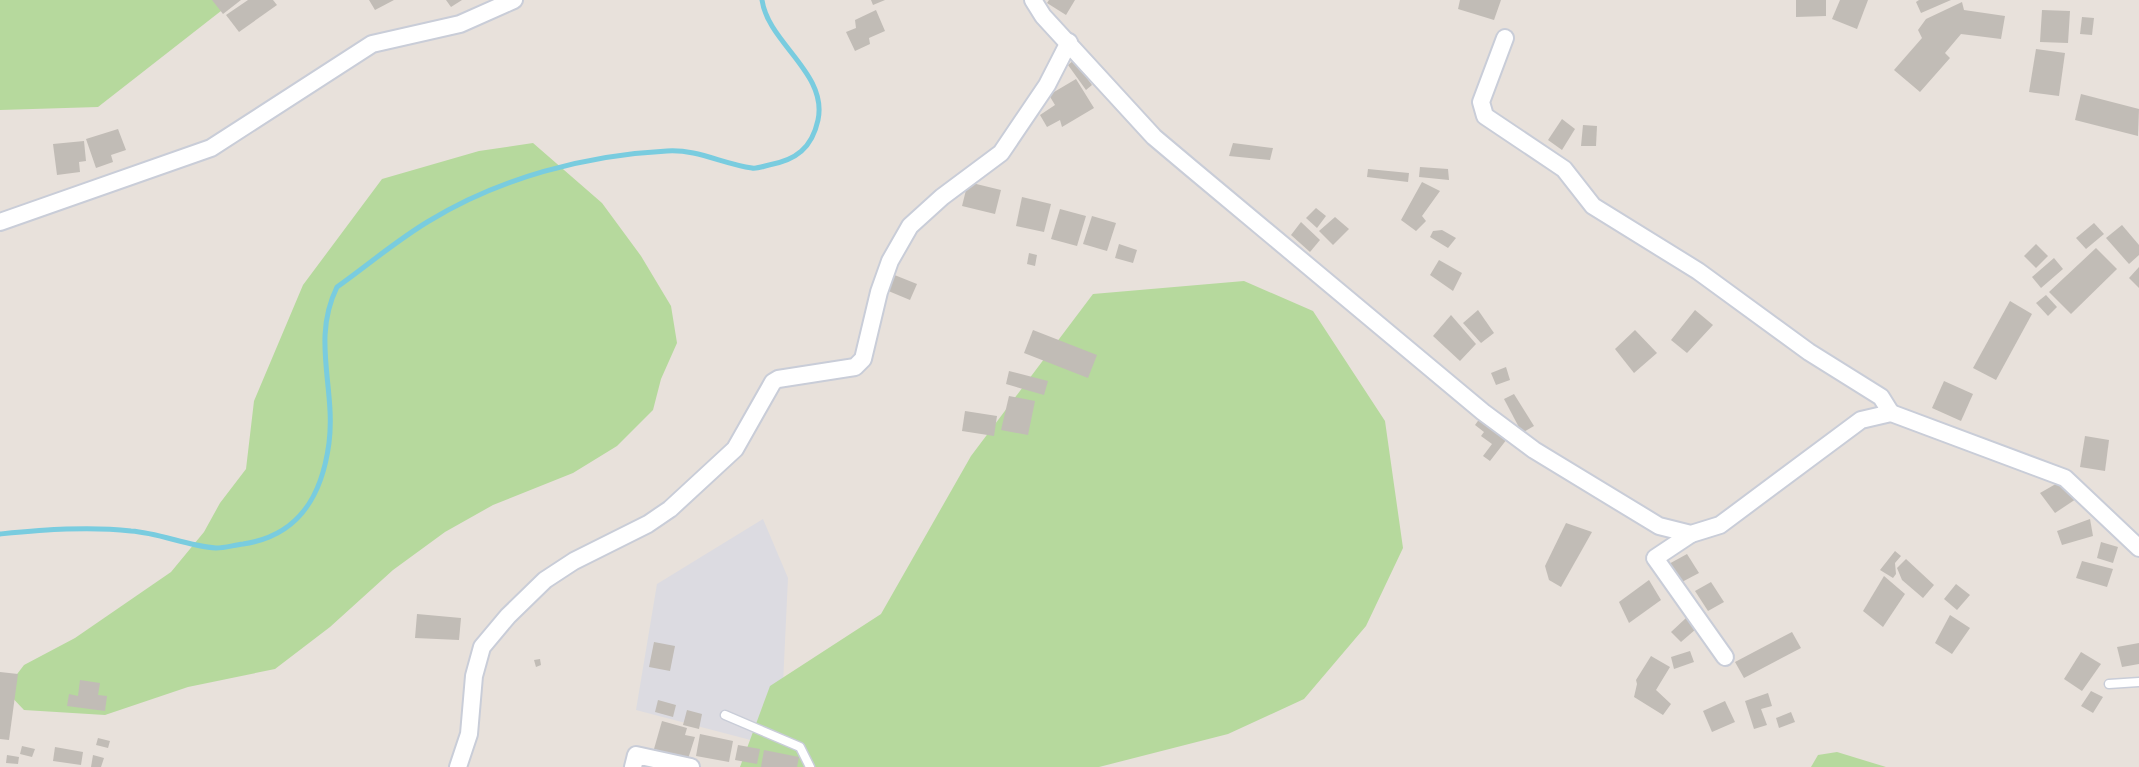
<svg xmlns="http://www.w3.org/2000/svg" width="2139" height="767" viewBox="0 0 2139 767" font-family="'Titillium Web',sans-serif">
<rect width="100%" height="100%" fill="#e8e1db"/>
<path fill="#dcdbe1" d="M763 519 788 578 781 726 804 754 636 710 657 584Z"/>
<g fill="#b6d99d">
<path d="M0 0H235L98 107 0 110Z"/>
<path d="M533 143 602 203 641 256 671 306 677 343 661 379 653 410 617 446 573 473 493 505 445 532 393 570 330 627 275 669 188 687 105 715 24 710 5 690 24 665 75 638 171 572 204 532 220 503 246 469 254 401 303 285 382 179 479 151Z"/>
<path d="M1244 281 1313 311 1385 421 1403 548 1366 626 1304 699 1228 734 1099 767H740L770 686 881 614 971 456 1093 294Z"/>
<path d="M1837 752 1886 767H1811L1818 755Z"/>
</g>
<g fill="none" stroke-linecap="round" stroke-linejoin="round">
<path stroke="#79ccdf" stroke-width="5" d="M0 534C44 530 87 526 131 531 160 533 187 546 216 548 225 548 234 545 243 544 299 536 322 496 329 443 336 388 311 340 337 287 368 265 397 240 429 221 499 178 586 155 667 151 697 149 723 164 752 168 757 169 764 166 769 165 796 160 812 148 818 120 828 73 768 43 762 0"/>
</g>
<g fill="#c1bcb6">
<path d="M212 0H241L223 14Z"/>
<path d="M248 0H273L277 5 239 32 226 15Z"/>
<path d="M369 0H394L375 10Z"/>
<path d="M446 0H462L451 7Z"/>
<path d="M871 0H885L873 5Z"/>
<path d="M1049 0H1075L1066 15 1047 3Z"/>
<path d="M1460 0H1501L1494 20 1458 9Z"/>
<path d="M1796 0H1826V16L1796 17Z"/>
<path d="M1840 0H1868L1857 29 1832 19Z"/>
<path d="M1919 0H1951L1921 13 1916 2Z"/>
<path d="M1962 2 1964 10 2005 16 2001 39 1961 34 1945 53 1950 58 1920 92 1894 70 1922 38 1918 30 1926 19Z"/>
<path d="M876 10 885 31 869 38 870 44 855 51 846 32 856 28 855 20Z"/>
<path d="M2042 10 2070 11 2068 43 2040 42Z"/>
<path d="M2082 17 2094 18 2092 35 2080 34Z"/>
<path d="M2036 49 2065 53 2059 96 2029 92Z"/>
<path d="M1074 60 1092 85 1086 90 1068 65Z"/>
<path d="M1076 79 1094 108 1062 127 1060 120 1047 127 1040 115 1055 105 1049 95Z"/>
<path d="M2081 94 2139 109 2138 136 2075 120Z"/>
<path d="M1562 119 1575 129 1562 150 1548 140Z"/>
<path d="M1583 125 1597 126 1596 146H1581Z"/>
<path d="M118 129 126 150 111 155 113 162 96 168 86 139Z"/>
<path d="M84 141 86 161 79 162 80 172 57 175 53 144Z"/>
<path d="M1233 143 1273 148 1270 160 1229 156Z"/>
<path d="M1420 167 1448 169 1449 180 1419 177Z"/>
<path d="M1368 169 1409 173 1408 182 1367 177Z"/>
<path d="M968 182 1001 190 995 214 962 206Z"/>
<path d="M1422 182 1440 191 1422 216 1426 221 1416 231 1401 220Z"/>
<path d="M1022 197 1051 204 1044 232 1016 226Z"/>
<path d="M1316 208 1326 216 1317 228 1306 218Z"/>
<path d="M1060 209 1086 216 1077 246 1051 239Z"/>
<path d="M1092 216 1116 223 1107 251 1083 244Z"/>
<path d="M1335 217 1349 229 1333 245 1319 231Z"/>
<path d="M1301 222 1320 240 1310 252 1291 235Z"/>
<path d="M2094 223 2104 234 2086 249 2076 238Z"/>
<path d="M2122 225 2139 245V255L2129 264 2106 238Z"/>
<path d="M1442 230 1456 238 1448 248 1430 237 1433 231Z"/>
<path d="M1119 244 1137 250 1133 263 1115 258Z"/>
<path d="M2036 244 2048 256 2036 268 2024 256Z"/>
<path d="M2096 248 2117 269 2071 314 2049 292Z"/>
<path d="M1029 253 1037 255 1035 266 1027 264Z"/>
<path d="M2054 258 2063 269 2041 288 2032 277Z"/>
<path d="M1439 260 1462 273 1453 291 1430 275Z"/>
<path d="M2139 267V288L2129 278Z"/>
<path d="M892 274 917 284 910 300 886 290Z"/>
<path d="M2046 295 2057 307 2048 316 2036 303Z"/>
<path d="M2010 301 2032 314 1996 380 1973 368Z"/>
<path d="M1478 310 1494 333 1481 343 1463 323Z"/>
<path d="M1695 310 1713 325 1687 353 1671 340Z"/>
<path d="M1451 315 1476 344 1460 361 1433 336Z"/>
<path d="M1033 330 1097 355 1088 378 1024 353Z"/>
<path d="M1635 330 1657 353 1634 373 1615 349Z"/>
<path d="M1506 367 1510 380 1496 385 1491 373Z"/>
<path d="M1009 371 1048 381 1044 395 1006 384Z"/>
<path d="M1944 381 1973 394 1961 421 1932 408Z"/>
<path d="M1514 394 1534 426 1522 433 1504 399Z"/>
<path d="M1009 396 1035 401 1028 435 1001 430Z"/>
<path d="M965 411 997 416 994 436 962 431Z"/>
<path d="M1480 418 1507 439 1490 461 1483 456 1492 444 1481 436 1484 432 1475 425Z"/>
<path d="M2085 436 2109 440 2105 471 2080 467Z"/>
<path d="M2061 481 2076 499 2055 513 2040 493Z"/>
<path d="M2090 519 2093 536 2062 545 2057 531Z"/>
<path d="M1566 523 1592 532 1561 587 1549 580 1545 566Z"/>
<path d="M2101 542 2118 547 2113 563 2097 558Z"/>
<path d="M1895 551 1901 556 1895 563 1896 574 1893 578 1880 570Z"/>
<path d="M1687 554 1699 573 1680 583 1667 565Z"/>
<path d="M1906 559 1934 585 1923 598 1902 580 1897 568Z"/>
<path d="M2082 561 2113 569 2107 587 2076 578Z"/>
<path d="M1884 576 1905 594 1883 627 1863 611Z"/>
<path d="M1649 580 1661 600 1629 623 1619 602Z"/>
<path d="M1711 582 1724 602 1708 611 1695 591Z"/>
<path d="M1956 584 1970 595 1957 610 1944 599Z"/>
<path d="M417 614 461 618 459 640 415 638Z"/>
<path d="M1950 615 1970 628 1952 654 1935 643Z"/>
<path d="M1686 618 1696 629 1681 642 1671 632Z"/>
<path d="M1792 632 1801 648 1744 678 1735 662Z"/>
<path d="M654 642 675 646 670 671 649 667Z"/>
<path d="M2139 643V664L2122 667 2117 647Z"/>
<path d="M1690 651 1694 662 1674 669 1671 657Z"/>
<path d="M2081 652 2101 664 2082 691 2064 679Z"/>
<path d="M1651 656 1670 667 1656 690 1671 704 1663 715 1634 697 1637 684 1636 680Z"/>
<path d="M540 659 541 665 536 667 534 660Z"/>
<path d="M0 672 18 674 9 740 0 739Z"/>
<path d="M80 680 100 683 98 695 107 696 105 711 67 706 69 694 78 696Z"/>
<path d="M2091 691 2103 697 2093 713 2081 706Z"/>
<path d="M1768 693 1772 706 1761 709 1767 725 1754 729 1745 701Z"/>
<path d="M658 700 676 705 673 717 655 712Z"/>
<path d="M1725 701 1735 722 1712 732 1703 711Z"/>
<path d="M687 710 702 714 699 729 683 725Z"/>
<path d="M1791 712 1795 722 1779 728 1776 718Z"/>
<path d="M662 721 687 728 685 735 695 737 688 759 654 749Z"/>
<path d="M700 734 733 741 729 762 696 756Z"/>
<path d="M98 738 110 741 108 748 96 745Z"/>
<path d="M738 745 760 749 757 764 735 760Z"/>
<path d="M22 746 35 749 32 757 20 754Z"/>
<path d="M55 747 83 752 81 765 53 761Z"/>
<path d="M764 750 799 757 797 767H761Z"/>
<path d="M7 755 19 757 18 764 6 763Z"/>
<path d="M93 755 104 758 101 767H91Z"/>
</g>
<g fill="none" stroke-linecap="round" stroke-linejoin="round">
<g stroke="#c9cdd8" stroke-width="11">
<g id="service">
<path d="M2109 684 2139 682"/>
<path d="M725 715 800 747 810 767"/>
</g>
</g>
<g stroke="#c9cdd8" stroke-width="20">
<g id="minor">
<path d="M1033 0 1043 16 1154 137 1192 169 1483 412 1534 450 1659 526 1691 534 1720 525 1861 420 1891 413 2065 478 2139 548"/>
<path d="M1505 38 1481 102 1485 116 1564 169 1593 206 1698 271 1809 352 1881 397 1891 413"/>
<path d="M0 222 211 148 372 44 460 24 514 0"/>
<path d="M1691 534 1655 558 1725 657"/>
<path d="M458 767 469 734 474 676 482 647 508 616 545 580 574 561 648 524 670 509 735 449 773 382 778 379 855 367 863 359 879 292 890 261 910 226 942 197 1001 153 1047 85 1069 42"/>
<path d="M633 767 636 755 691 767"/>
</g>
</g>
<use href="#service" stroke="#fff" stroke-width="8"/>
<use href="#minor" stroke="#fff" stroke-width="16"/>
</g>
</svg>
